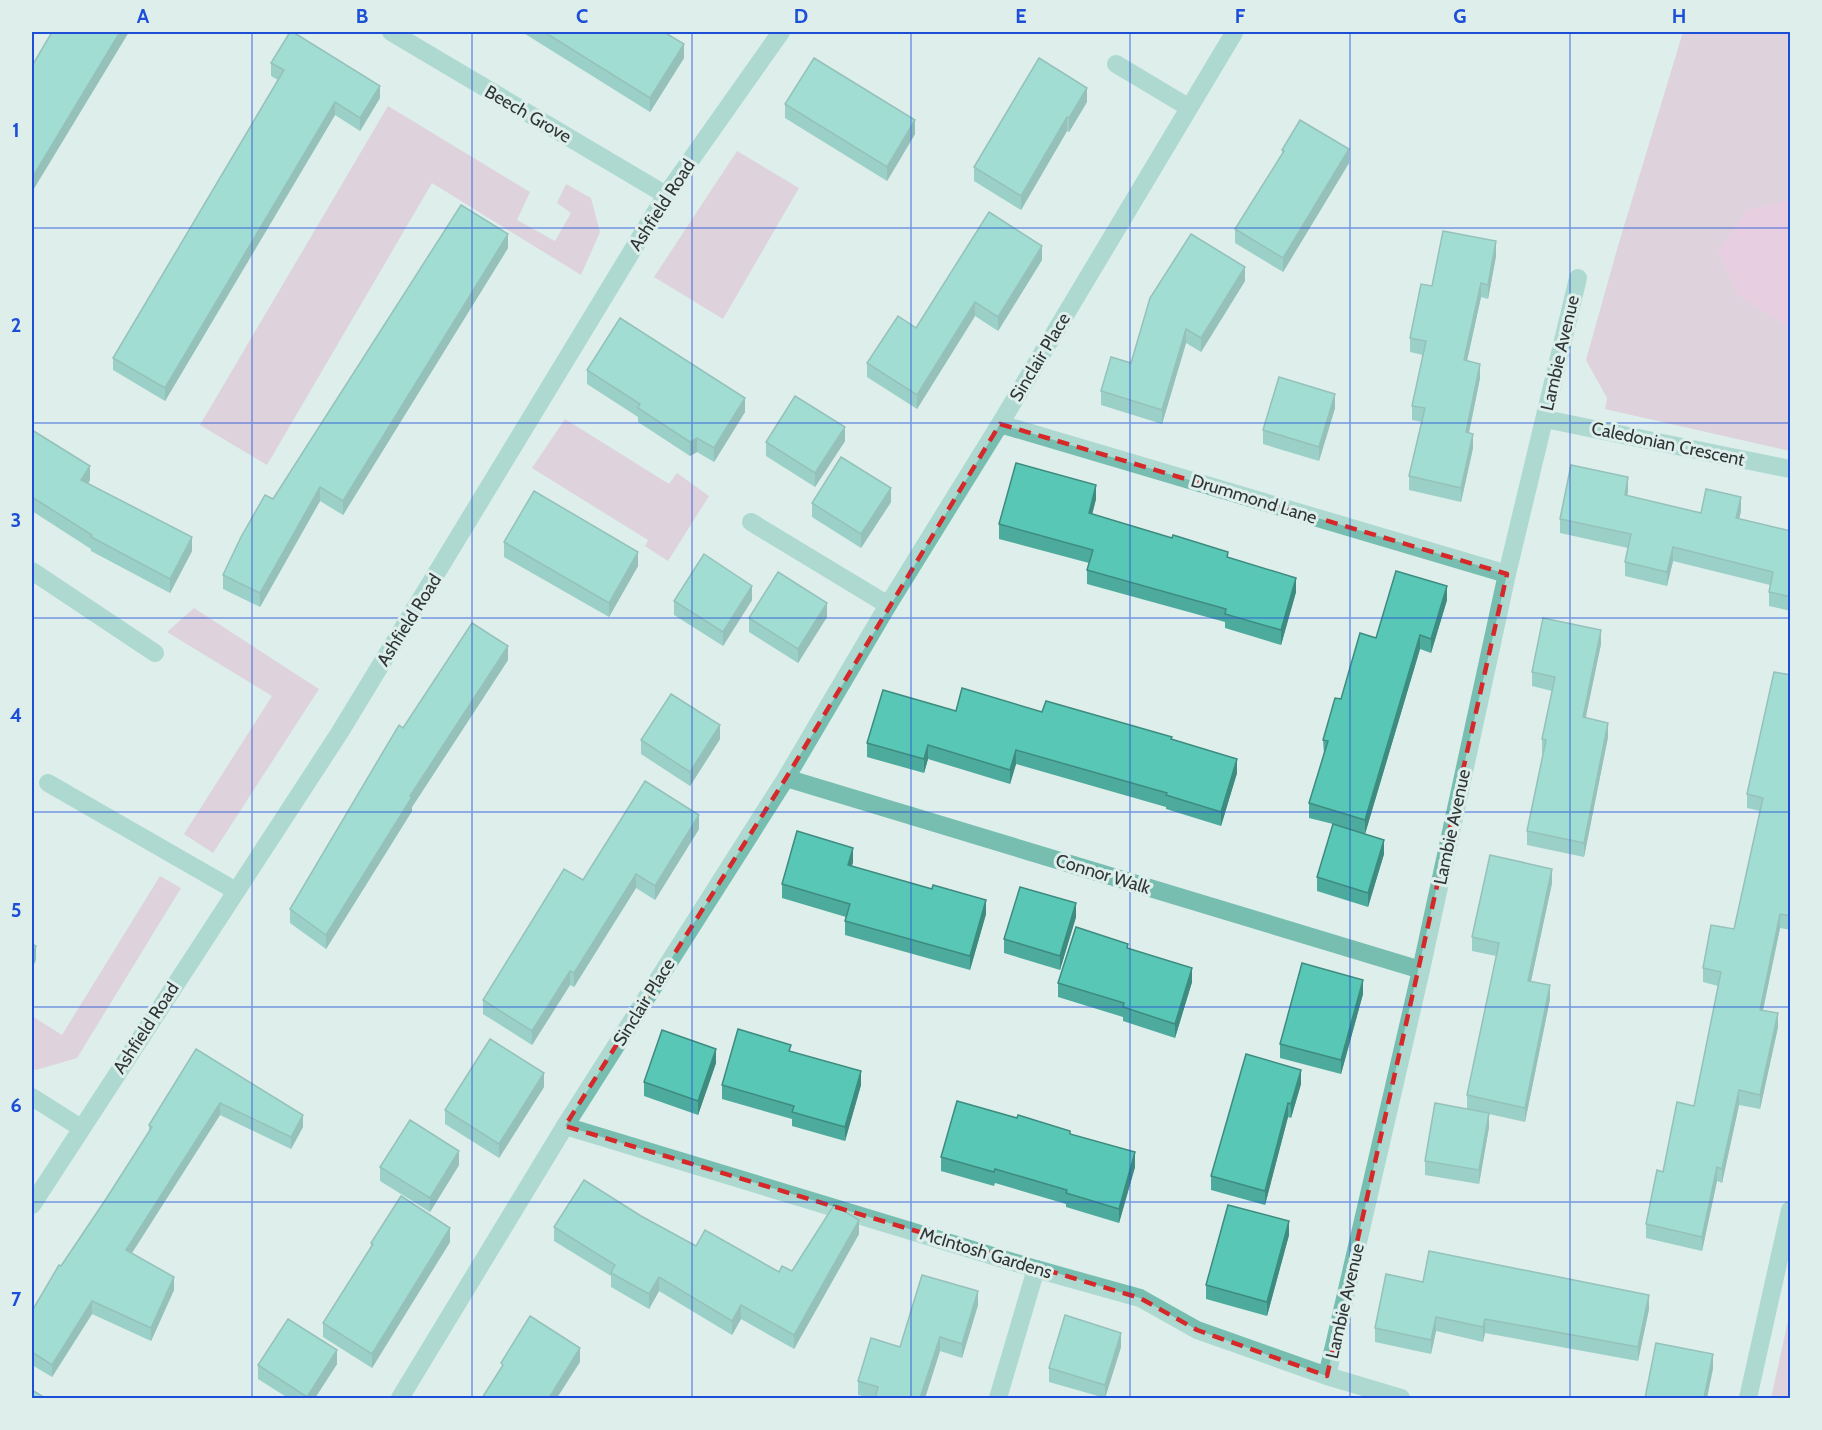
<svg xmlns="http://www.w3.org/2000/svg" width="1822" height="1430" viewBox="0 0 1822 1430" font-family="Cabin,sans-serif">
<rect width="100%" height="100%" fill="#ddeeeb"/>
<g fill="#dfb0cb">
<path d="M1683 32H1790V451L1605 409 1607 398 1586 360 1618 246Z"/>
<path d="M388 106 530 192 517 220 555 241 571 213 557 203 566 184 591 198 600 232 581 275 432 183 267 465 200 425Z"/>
<path d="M737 151 799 188 723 319 654 277Z"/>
<path d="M565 419 669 484 677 473 709 496 668 561 645 546 648 540 532 468Z"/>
<path d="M194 608 319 689 213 853 184 834 272 696 167 632Z"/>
<path d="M160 876 181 888 77 1058 36 1070 32 1068V1016L62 1035Z"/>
<path d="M1790 1312V1398H1771Z"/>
</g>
<path fill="#f4a9d5" d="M1790 200V329L1738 295 1718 251 1748 209Z"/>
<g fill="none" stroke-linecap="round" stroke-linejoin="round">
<path stroke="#77beb1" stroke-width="18" d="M751 522 888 605"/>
<g stroke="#77beb1" stroke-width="18">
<path d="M391 32 666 195"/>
<path d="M1116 64 1188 107"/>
<path d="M1545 419 1790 469"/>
<path d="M1000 424 1507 574"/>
<path d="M32 571 155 653"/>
<path d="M786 778 1421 970"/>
<path d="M48 783 236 891"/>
<path d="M32 1097 81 1128"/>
<path d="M565 1126 1036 1269 1140 1298 1197 1330 1327 1376 1401 1398"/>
<path d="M32 1205 340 732 666 195 781 32"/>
<path d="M1327 1376 1421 970 1507 574 1578 278"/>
<path d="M400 1398 565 1126 786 778 888 605 1000 424 1234 33"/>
<path d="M998 1398 1036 1269"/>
<path d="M1748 1398 1790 1210"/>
</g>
</g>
<g fill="#4dab9d">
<path d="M522 32H664L684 58 650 112Z"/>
<path d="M271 63 380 98 360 131 335 115 165 401 113 370V358L278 80 271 76Z"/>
<path d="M1087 102 1069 132 1067 131 1021 210 974 181V167Z"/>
<path d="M785 104 915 134 887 181 785 118Z"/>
<path d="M1282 150 1349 163 1283 272 1235 243V229L1282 155Z"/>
<path d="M508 248 343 515 320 501 260 607 223 589V575L273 499Z"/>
<path d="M1496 256 1488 299 1481 297 1467 361 1480 378 1469 433 1473 448 1461 502 1409 490V476L1422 422 1412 420V406L1423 355 1410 352V338L1432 286Z"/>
<path d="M1042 260 998 331 975 316 917 409 867 377V363L916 328Z"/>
<path d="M1245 281 1201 352 1186 343 1162 424 1101 405V391L1131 363Z"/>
<path d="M587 370 745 412 714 462 697 452 690 456 638 422V417L587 384Z"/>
<path d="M1335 408 1319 461 1263 444V430Z"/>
<path d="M32 430 90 480 88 484 192 551 170 593 91 551V549L32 511Z"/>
<path d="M845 441 815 487 766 456V442Z"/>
<path d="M1628 491 1627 496 1701 513 1741 511 1739 519 1791 531V611L1769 606V592L1770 585 1673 561 1667 586 1625 576V562L1628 548 1560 533V519Z"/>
<path d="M1096 499 1092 514 1228 557 1296 592 1281 645 1225 628V622L1087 584V570L1089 563 999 539V524Z"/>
<path d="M891 502 861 548 812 517V503Z"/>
<path d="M504 542 638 566 609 617 504 557Z"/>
<path d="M752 600 723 646 674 615V601Z"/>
<path d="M1447 600 1431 653 1420 649 1365 834 1384 854 1368 907 1317 891V877L1333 824 1309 818V803L1324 754 1323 740 1341 699 1376 638Z"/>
<path d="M827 617 798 663 749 632V618Z"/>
<path d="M1601 644 1585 718 1608 737 1584 857 1527 845V831L1543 754 1542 753V739L1552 691 1532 686V672Z"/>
<path d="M508 660 412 807V811L326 949 290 923V909L403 728Z"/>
<path d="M1791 675V930L1780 928 1763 1010 1778 1027 1760 1109 1739 1105 1722 1183 1717 1181 1702 1251 1646 1238V1224L1663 1172 1694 1106 1718 986 1703 982V968L1734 929 1760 811 1747 808V794Z"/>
<path d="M956 711 1042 712 1172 740 1237 773 1221 826 1166 809V807L1016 764 1010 784 928 759 924 773 867 757V743Z"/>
<path d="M720 739 690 786 641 754V740Z"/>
<path d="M699 829 655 900 636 888 574 987 570 985 532 1045 483 1014V1000L583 880Z"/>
<path d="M853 862 852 866 986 914 970 970 845 935V921L846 917 782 898V884Z"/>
<path d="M1552 883 1531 981 1550 999 1525 1122 1489 1114V1127L1479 1184 1425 1175V1161L1467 1109V1095L1496 956 1472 951V937Z"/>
<path d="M1076 917 1060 970 1004 953V939Z"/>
<path d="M1128 948 1192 982 1175 1038 1123 1021V1017L1058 997V983Z"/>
<path d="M1363 994 1341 1074 1280 1058V1044Z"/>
<path d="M196 1049 303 1127 291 1149 220 1115 132 1253 174 1290 151 1341 92 1314 52 1377 32 1365V1311L106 1199 149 1132V1125Z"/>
<path d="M791 1051 861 1085 845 1141 792 1126V1119L722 1099V1085Z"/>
<path d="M716 1063 698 1115 644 1096V1082Z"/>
<path d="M1301 1084 1291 1118 1288 1117 1265 1205 1211 1190V1176Z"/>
<path d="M544 1087 499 1158 445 1124V1110Z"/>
<path d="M1070 1134 1135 1167 1119 1223 1066 1207V1204L995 1183 994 1186 941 1171V1157Z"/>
<path d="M459 1165 430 1212 380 1181V1167Z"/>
<path d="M641 1216 696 1246 779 1272 792 1271 859 1234 794 1349 741 1319 732 1335 659 1291 649 1309 611 1287V1276L554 1241V1227Z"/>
<path d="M1289 1235 1267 1316 1206 1299V1285Z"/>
<path d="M450 1242 372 1368 323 1337V1323L371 1248V1243Z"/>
<path d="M1423 1282 1649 1309 1638 1361 1485 1333 1483 1342 1436 1331 1431 1354 1375 1342V1328Z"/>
<path d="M978 1305 962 1358 940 1351 925 1398H871L858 1395V1381L900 1347Z"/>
<path d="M1121 1347 1105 1398 1049 1382V1368Z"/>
<path d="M337 1364 315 1398H288L258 1379V1365Z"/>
</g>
<g fill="#3e8b7f">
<path d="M120 32H129L32 192V178Z"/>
<path d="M684 44V58L650 112V98Z"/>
<path d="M380 86V98L360 131V118Z"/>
<path d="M1087 88V102L1069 132V118Z"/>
<path d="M335 102V115L165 401V388Z"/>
<path d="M1067 117V131L1021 210V196Z"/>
<path d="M915 120V134L887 181V167Z"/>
<path d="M1349 149V163L1283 272V258Z"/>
<path d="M508 234V248L343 515V501Z"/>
<path d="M1496 241V256L1488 299V285Z"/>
<path d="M1042 246V260L998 331V317Z"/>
<path d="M1245 267V281L1201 352V338Z"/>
<path d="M1481 283V297L1464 374V360Z"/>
<path d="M975 302V316L917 409V395Z"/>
<path d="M1186 329V343L1162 424V410Z"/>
<path d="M1480 364V378L1466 446V432Z"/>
<path d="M1335 394V408L1319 461V447Z"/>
<path d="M745 398V412L714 462V448Z"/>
<path d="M845 427V441L815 487V473Z"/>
<path d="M1473 434V448L1461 502V488Z"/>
<path d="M697 438V452L690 456V442Z"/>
<path d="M90 466V480L81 494V480Z"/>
<path d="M1628 477V491L1625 509V495Z"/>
<path d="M1096 485V499L1089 527V513Z"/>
<path d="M320 487V501L260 607V593Z"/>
<path d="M891 488V502L861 548V534Z"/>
<path d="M1741 497V511L1736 532V518Z"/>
<path d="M192 537V551L170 593V579Z"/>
<path d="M1673 547V561L1667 586V572Z"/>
<path d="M638 552V566L609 617V603Z"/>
<path d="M1296 578V592L1281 645V630Z"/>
<path d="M752 586V600L723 646V632Z"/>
<path d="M1447 586V600L1431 653V639Z"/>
<path d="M827 603V617L798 663V649Z"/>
<path d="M1601 630V644L1583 731V717Z"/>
<path d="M1420 635V649L1365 834V820Z"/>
<path d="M508 646V660L412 807V811L326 949V935L410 796Z"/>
<path d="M1608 723V737L1584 857V843Z"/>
<path d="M720 725V739L690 786V772Z"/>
<path d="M928 745V759L924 773V759Z"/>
<path d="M1016 750V764L1010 784V770Z"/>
<path d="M1237 759V773L1221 826V812Z"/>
<path d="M699 815V829L655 900V886Z"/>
<path d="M1384 840V854L1368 907V893Z"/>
<path d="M853 848V862L848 879V865Z"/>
<path d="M1552 869V883L1528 995V981Z"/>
<path d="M636 874V888L574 987V973Z"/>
<path d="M986 900V914L970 970V956Z"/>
<path d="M1076 903V917L1060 970V956Z"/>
<path d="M1780 914V928L1760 1024V1010Z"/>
<path d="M36 946V960L32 969V955Z"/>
<path d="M1192 968V982L1175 1038V1024Z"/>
<path d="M570 971V985L532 1045V1031Z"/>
<path d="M1363 980V994L1341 1074V1060Z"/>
<path d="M1550 985V999L1525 1122V1108Z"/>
<path d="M1778 1013V1027L1760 1109V1095Z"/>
<path d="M716 1049V1063L698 1115V1101Z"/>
<path d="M1301 1070V1084L1291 1118V1104Z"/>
<path d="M861 1071V1085L845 1141V1127Z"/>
<path d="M544 1073V1087L499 1158V1144Z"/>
<path d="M1739 1090V1105L1722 1183V1169Z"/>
<path d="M220 1103V1115L126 1262V1250Z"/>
<path d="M1288 1103V1117L1265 1205V1191Z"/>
<path d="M1489 1113V1127L1479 1184V1170Z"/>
<path d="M303 1115V1127L291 1149V1137Z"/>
<path d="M459 1151V1165L430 1212V1198Z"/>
<path d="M1135 1152V1167L1119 1223V1209Z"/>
<path d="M1717 1167V1181L1702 1251V1237Z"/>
<path d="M859 1220V1234L794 1349V1335Z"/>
<path d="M1289 1221V1235L1267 1316V1302Z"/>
<path d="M450 1228V1242L372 1368V1354Z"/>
<path d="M174 1277V1290L151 1341V1328Z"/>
<path d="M659 1277V1291L649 1309V1294Z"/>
<path d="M978 1291V1305L962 1358V1344Z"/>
<path d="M1649 1295V1309L1638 1361V1347Z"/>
<path d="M92 1301V1314L52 1377V1365Z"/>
<path d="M741 1305V1319L732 1335V1321Z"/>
<path d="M1436 1317V1331L1431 1354V1340Z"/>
<path d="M1485 1319V1333L1483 1342V1327Z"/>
<path d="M1121 1333V1347L1105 1398V1385Z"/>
<path d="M940 1337V1351L925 1398H920Z"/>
<path d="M580 1348V1362L557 1398H549Z"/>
<path d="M337 1350V1364L315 1398H307V1397Z"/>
<path d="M1713 1354V1369L1707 1398H1704Z"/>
</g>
<g fill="#59c7b6" stroke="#3e8b7f" stroke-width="1.5">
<path d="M52 32H120L32 178V66Z"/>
<path d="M290 32H293L380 86 360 118 335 102 165 388 113 358 284 70 271 63Z"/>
<path d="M544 32H664L684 44 650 98Z"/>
<path d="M814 58 915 120 887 167 785 104Z"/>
<path d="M1039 58 1087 88 1069 118 1067 117 1021 196 974 167Z"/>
<path d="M1300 120 1349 149 1283 258 1235 229 1284 151 1282 150Z"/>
<path d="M461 205 508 234 343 501 320 487 260 593 223 575 241 537 265 495 273 499Z"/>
<path d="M989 212 1042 246 998 317 975 302 917 395 867 363 898 316 916 328Z"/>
<path d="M1443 231 1496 241 1488 285 1481 283 1464 360 1480 364 1466 432 1473 434 1461 488 1409 476 1425 408 1412 406 1426 341 1410 338 1421 284 1432 286Z"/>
<path d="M1191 234 1245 267 1201 338 1186 329 1162 410 1101 391 1111 357 1131 363 1150 298Z"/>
<path d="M620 318 745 398 714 448 697 438 690 442 638 408 640 404 587 370Z"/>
<path d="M1279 377 1335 394 1319 447 1263 430Z"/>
<path d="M795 396 845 427 815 473 766 442Z"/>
<path d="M32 430 90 466 81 480 192 537 170 579 91 537 92 535 32 497Z"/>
<path d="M841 457 891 488 861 534 812 503Z"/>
<path d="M1016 463 1096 485 1089 513 1172 538 1173 535 1228 552 1227 557 1296 578 1281 630 1225 614 1226 609 1087 570 1093 550 999 524Z"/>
<path d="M1571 465 1628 477 1625 495 1701 513 1706 489 1741 497 1736 518 1791 531V597L1769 592 1773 572 1673 547 1667 572 1625 562 1631 534 1560 519Z"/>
<path d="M534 491 638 552 609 603 504 542Z"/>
<path d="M704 554 752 586 723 632 674 601Z"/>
<path d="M1396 571 1447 586 1431 639 1420 635 1365 820 1309 803 1328 741 1323 740 1335 698 1341 699 1360 633 1376 638Z"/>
<path d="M778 572 827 603 798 649 749 618Z"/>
<path d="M1543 618 1601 630 1583 717 1608 723 1584 843 1527 831 1546 740 1542 739 1555 677 1532 672Z"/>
<path d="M472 623 508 646 410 796 412 797 326 935 290 909 399 725 403 728Z"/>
<path d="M1774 672 1791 675V916L1780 914 1760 1010 1778 1013 1760 1095 1739 1090 1722 1169 1717 1167 1702 1237 1646 1224 1657 1170 1663 1172 1677 1102 1694 1106 1721 972 1703 968 1711 925 1734 929 1763 798 1747 794Z"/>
<path d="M962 688 1042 712 1046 701 1172 737 1171 739 1237 759 1221 812 1166 795 1167 793 1016 750 1010 770 928 745 924 759 867 743 883 690 956 711Z"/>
<path d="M671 694 720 725 690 772 641 740Z"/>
<path d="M645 781 699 815 655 886 636 874 574 973 570 971 532 1031 483 1000 564 869 583 880Z"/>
<path d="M1333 824 1384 840 1368 893 1317 877Z"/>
<path d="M797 831 853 848 848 865 932 889 933 885 986 900 970 956 845 921 850 904 782 884Z"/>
<path d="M1490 855 1552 869 1528 981 1550 985 1525 1108 1467 1095 1499 943 1472 937Z"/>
<path d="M1020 887 1076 903 1060 956 1004 939Z"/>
<path d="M1076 927 1128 944 1127 948 1192 968 1175 1024 1123 1007 1124 1003 1058 983Z"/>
<path d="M32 944 36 946 32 955Z"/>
<path d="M1302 963 1363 980 1341 1060 1280 1044Z"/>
<path d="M738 1029 791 1045 789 1051 861 1071 845 1127 792 1112 794 1106 722 1085Z"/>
<path d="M662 1030 716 1049 698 1101 644 1082Z"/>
<path d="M490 1039 544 1073 499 1144 445 1110Z"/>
<path d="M196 1049 303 1115 291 1137 220 1103 126 1250 174 1277 151 1328 92 1301 52 1365 32 1352V1311L59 1265 61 1266 106 1199 152 1127 149 1125Z"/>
<path d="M1246 1054 1301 1070 1291 1104 1288 1103 1265 1191 1211 1176Z"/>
<path d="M957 1101 1017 1118 1018 1115 1070 1131V1134L1135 1152 1119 1209 1066 1193 1067 1190 995 1169 994 1172 941 1157Z"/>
<path d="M1435 1103 1489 1113 1479 1170 1425 1161Z"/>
<path d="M410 1120 459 1151 430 1198 380 1167Z"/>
<path d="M584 1180 641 1216 696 1246 705 1230 779 1272 782 1266 792 1271 834 1205 859 1220 794 1335 741 1305 732 1321 659 1277 649 1294 611 1273 615 1265 554 1227Z"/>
<path d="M401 1196 450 1228 372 1354 323 1323 373 1244 371 1243Z"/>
<path d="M1228 1205 1289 1221 1267 1302 1206 1285Z"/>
<path d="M1429 1251 1649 1295 1638 1347 1485 1319 1483 1327 1436 1317 1431 1340 1375 1328 1386 1274 1423 1282Z"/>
<path d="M922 1275 978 1291 962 1344 940 1337 920 1398H875L878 1387 858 1381 871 1338 900 1347Z"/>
<path d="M1065 1315 1121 1333 1105 1385 1049 1368Z"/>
<path d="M530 1316 580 1348 549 1398H482L503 1365 501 1363Z"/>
<path d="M288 1319 337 1350 307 1397 258 1365Z"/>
<path d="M1656 1343 1713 1354 1704 1398H1645Z"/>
<path d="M32 1390 45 1398H32Z"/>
</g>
<path d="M0 0H1822V1430H0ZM1000 424 1507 574 1327 1376 1197 1330 1140 1298 565 1126 786 778Z" fill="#ddeeeb" fill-opacity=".55" fill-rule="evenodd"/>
<path fill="none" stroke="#d62828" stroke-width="4.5" stroke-dasharray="12 8" stroke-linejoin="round" d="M1000 424 1507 574 1327 1376 1197 1330 1140 1298 565 1126 786 778Z"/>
<path fill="none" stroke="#1d4ed8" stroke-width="1.5" stroke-opacity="0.55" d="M252 32V1398M472 32V1398M692 32V1398M911 32V1398M1130 32V1398M1350 32V1398M1570 32V1398M32 228H1790M32 423H1790M32 618H1790M32 812H1790M32 1007H1790M32 1202H1790"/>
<g text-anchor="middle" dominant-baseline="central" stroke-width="6" stroke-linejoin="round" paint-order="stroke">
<g font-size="18" fill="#2f3635" stroke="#ddeeeb">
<text transform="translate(528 114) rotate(30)">Beech Grove</text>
<text transform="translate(662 205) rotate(-57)">Ashfield Road</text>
<text transform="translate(1560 353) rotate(-77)">Lambie Avenue</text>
<text transform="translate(1040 357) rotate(-59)">Sinclair Place</text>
<text transform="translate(1668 444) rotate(12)">Caledonian Crescent</text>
<text transform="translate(1254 499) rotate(17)">Drummond Lane</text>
<text transform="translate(409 620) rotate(-58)">Ashfield Road</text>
<text transform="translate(1452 827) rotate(-78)">Lambie Avenue</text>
<text transform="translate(1103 874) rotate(17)">Connor Walk</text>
<text transform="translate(644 1002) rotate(-58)">Sinclair Place</text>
<text transform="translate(146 1028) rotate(-57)">Ashfield Road</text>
<text transform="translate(986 1253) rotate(17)">McIntosh Gardens</text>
<text transform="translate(1345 1301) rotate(-77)">Lambie Avenue</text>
</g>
</g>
<rect width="1822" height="1430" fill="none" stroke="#ddeeeb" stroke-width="66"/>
<rect x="33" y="33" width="1756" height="1364" fill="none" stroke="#1d4ed8" stroke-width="2"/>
<g font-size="20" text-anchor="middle" font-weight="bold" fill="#1d4ed8">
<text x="143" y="23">A</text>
<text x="362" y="23">B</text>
<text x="582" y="23">C</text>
<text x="801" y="23">D</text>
<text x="1021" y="23">E</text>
<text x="1240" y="23">F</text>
<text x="1460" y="23">G</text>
<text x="1679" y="23">H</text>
<text x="16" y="137">1</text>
<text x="16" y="332">2</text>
<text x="16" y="527">3</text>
<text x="16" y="722">4</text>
<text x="16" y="917">5</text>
<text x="16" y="1112">6</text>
<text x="16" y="1306">7</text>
</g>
</svg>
